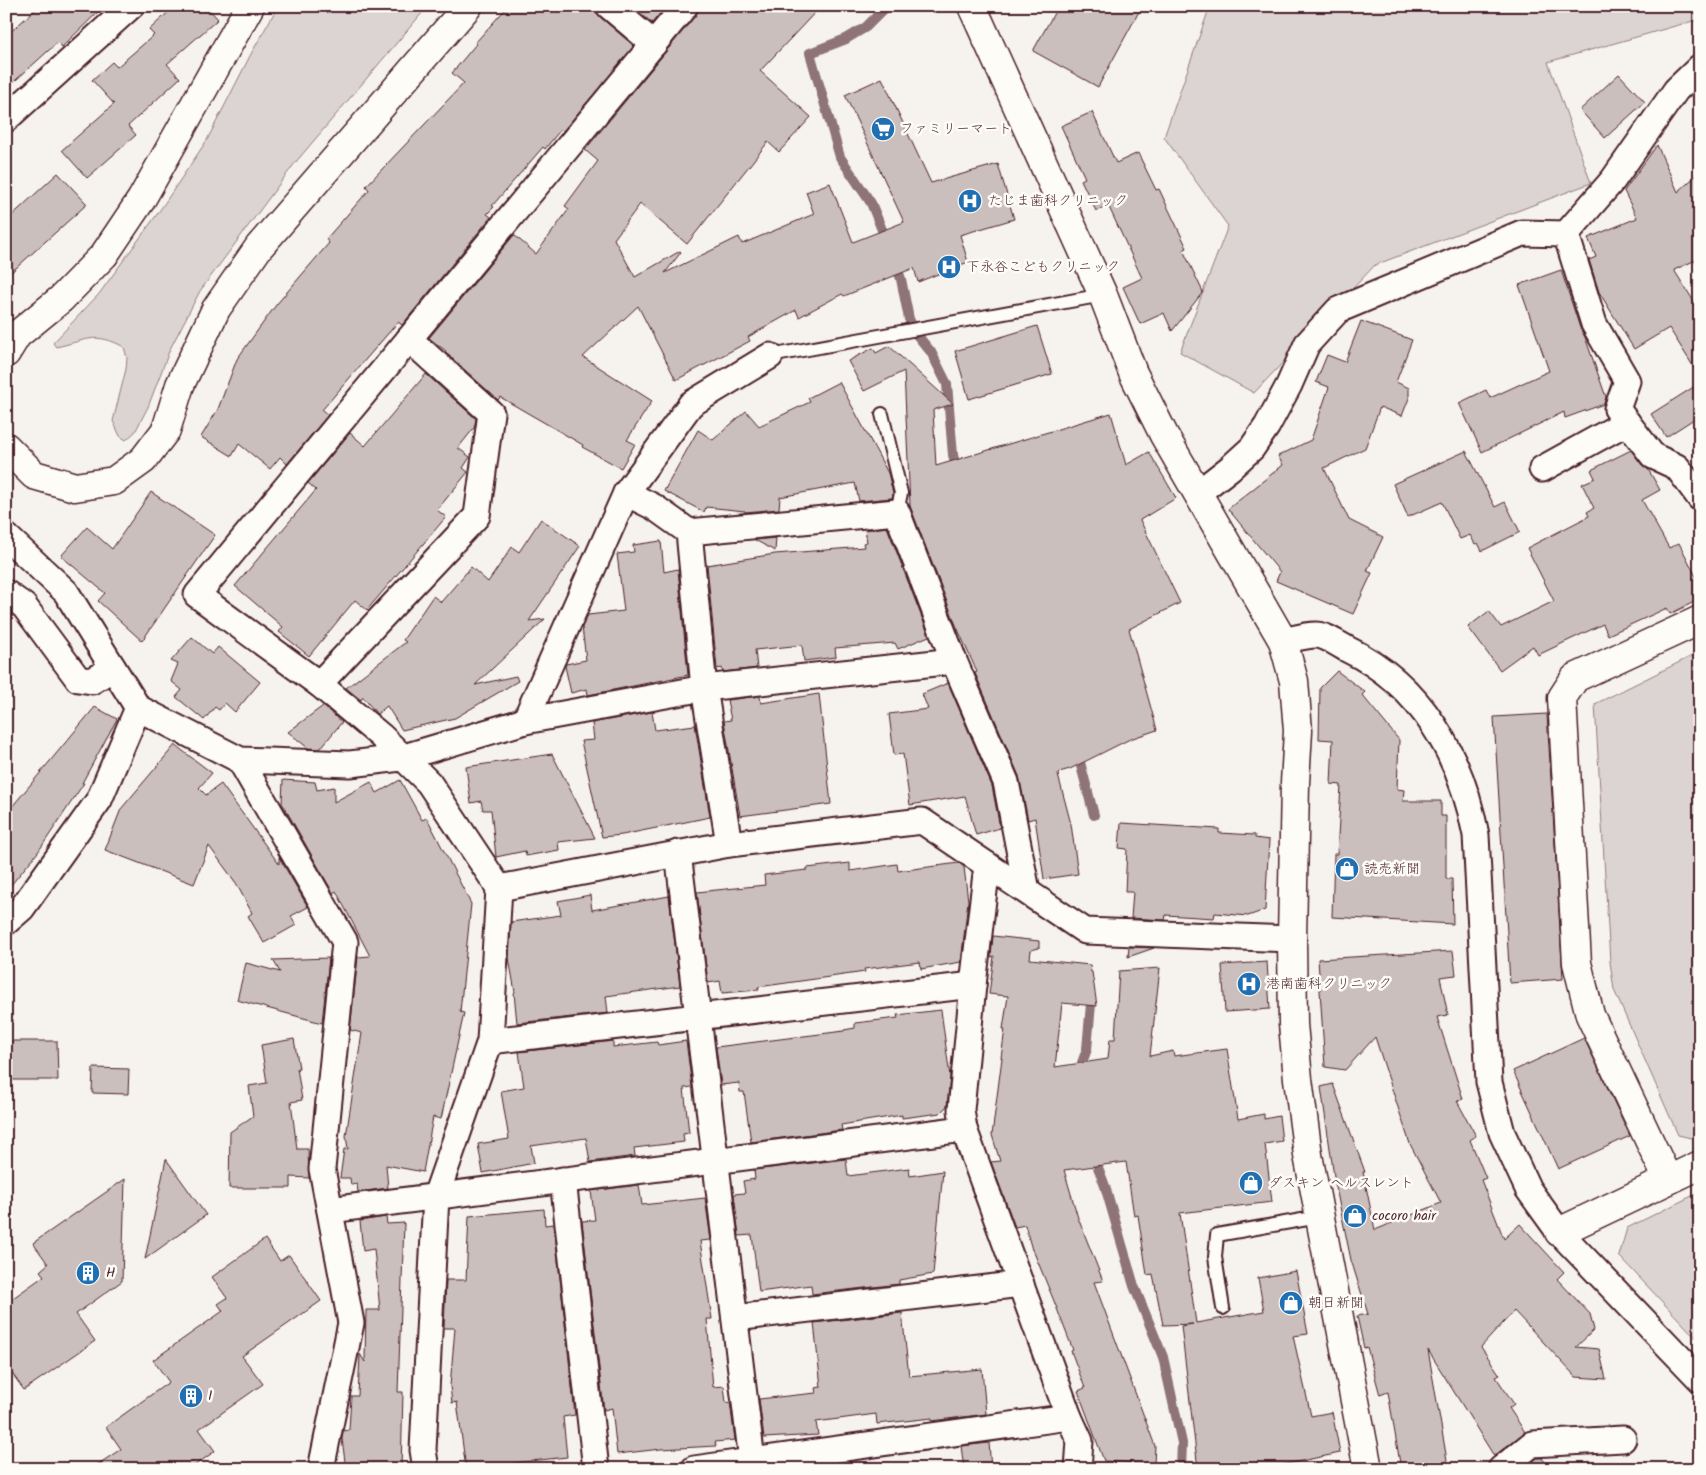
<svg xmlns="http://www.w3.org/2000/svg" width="1706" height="1475" viewBox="0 0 1706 1475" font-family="Kalam,'Klee One',sans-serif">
<rect width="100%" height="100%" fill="#f6f3ef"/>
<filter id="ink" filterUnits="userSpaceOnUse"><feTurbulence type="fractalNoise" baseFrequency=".02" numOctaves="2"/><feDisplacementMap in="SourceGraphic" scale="10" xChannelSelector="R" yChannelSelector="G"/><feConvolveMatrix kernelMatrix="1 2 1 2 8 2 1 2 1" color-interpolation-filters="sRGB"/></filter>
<g filter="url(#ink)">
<g fill="#dcd4d2" stroke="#937a7e">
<path d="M278 6H428L295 163 200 291 170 349 148 407 135 432 126 440 120 436 113 421 126 369 127 358 124 347C95 331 85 341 56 347L53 343 99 294 158 213 207 140 251 54Z"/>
<path d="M1210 6H1700V19L1548 62 1591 183 1375 265 1254 393 1180 352 1228 226 1164 137Z"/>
<path d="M1700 652V1134L1691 1138 1678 1135 1614 990 1610 962 1595 704Z"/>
<path d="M1700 1192V1342L1619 1256 1627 1228Z"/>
</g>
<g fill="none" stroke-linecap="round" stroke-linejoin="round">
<g stroke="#8e7378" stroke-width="10">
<path d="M887 242 871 203 840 157 810 53 846 39 866 27 887 6"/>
<path d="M895 262 901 279 909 319 917 335 931 352 947 384 953 455 957 472"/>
<path d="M1077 751 1094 815"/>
<path d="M1078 1074 1087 1049 1091 1004"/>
<path d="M1093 1154 1105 1186 1134 1286 1163 1357 1182 1443 1181 1469"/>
</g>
</g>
<g fill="#cbbfbe" stroke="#4a1f2b">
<path d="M39 6H104L62 47 58 42 6 89V36Z"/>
<path d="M175 6H206L218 19 167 64 180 78 128 126 136 135 87 178 62 150 114 104 92 80 112 62 117 67 154 35 149 30Z"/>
<path d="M508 6H595L596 11 600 17 634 46 563 131 561 129 545 149 543 147 492 206 494 207 487 214 491 217 402 325 398 322 322 410 328 415 287 464 280 457 270 469 239 444 232 456 201 437 218 409 237 359 276 305 329 243 326 239 369 190 366 186 464 83 452 73 476 44 475 43Z"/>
<path d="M632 6H666L652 23Z"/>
<path d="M699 6H821L760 71 811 117 779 152 768 142 687 244 640 204 614 239 635 277 680 251 681 252 665 273 739 237 742 244 814 214 806 192 830 183 853 242 904 222 845 95 882 78 931 183 998 164 1014 219 960 235 968 262 918 282 914 268 844 296 842 294 799 317 796 310 748 337 750 341 676 380 638 306 583 357 652 401 627 440 635 444 621 468 582 447 583 445 500 397 498 400 445 352 446 351 429 338 514 235 536 254 569 209 565 206 598 161 585 150 696 15Z"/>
<path d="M1058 6H1142L1098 87 1033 51Z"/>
<path d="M1619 74 1645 102 1605 138 1580 110Z"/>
<path d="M1092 112 1116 163 1138 153 1156 190 1159 189 1187 248 1183 250 1203 292 1172 331 1164 313 1140 324 1123 287 1142 278 1108 205 1096 211 1081 180 1085 178 1061 126Z"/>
<path d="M1657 145 1678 192 1700 172V258L1674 270 1700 311V377L1669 328 1634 349 1599 292 1589 260 1596 257 1588 238 1637 218 1624 191Z"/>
<path d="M58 173 87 204 6 277V221Z"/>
<path d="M1561 270 1580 328 1585 337 1606 397 1604 404 1565 418 1564 412 1482 452 1459 403 1486 390 1490 398 1549 371 1519 285Z"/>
<path d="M1361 321 1412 340 1396 382 1409 388V398L1402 416 1380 407 1365 448 1324 468 1349 520 1383 537 1367 571 1372 573 1353 614 1276 581 1280 572 1228 509 1283 465 1278 456 1311 440 1329 387 1316 382 1327 355 1345 362Z"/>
<path d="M1037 326 1052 374 969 399 955 351Z"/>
<path d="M889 346 953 404 933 410 936 466 1111 413 1126 465 1149 452 1176 498 1140 520 1180 603 1129 629 1157 730 1130 739 1070 769 1059 772 1058 775 1071 824 1078 874 1044 879 1035 818 1028 820 1019 776 975 673 977 672 956 625 910 506 904 371 864 391 848 361 873 348 876 353Z"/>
<path d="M426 374 476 419 474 428 458 448 470 457 463 468 468 472 437 510 446 517 367 610 355 600 309 656 279 632 283 627 235 586 316 490 308 483 350 433 365 446Z"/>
<path d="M839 382 888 473 893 493 892 498 859 501 855 483 780 497 779 509 745 512V511L706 507 704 512 664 491 698 430 713 440 746 411 759 426 810 402 808 398Z"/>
<path d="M1700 383V415L1666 437 1651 414Z"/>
<path d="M1631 450 1642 465 1648 469 1660 490 1642 500 1669 548 1679 543 1700 584V599L1670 614 1667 608 1608 635 1603 624 1538 655 1533 646 1500 670 1468 627 1489 611 1501 627 1554 601 1527 548 1589 516 1587 512 1594 508 1582 484 1595 478 1591 470Z"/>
<path d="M1466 451 1495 507 1505 502 1520 532 1482 551 1478 543 1475 544 1470 535 1460 539 1442 502 1408 517 1393 484Z"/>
<path d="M151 492 215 535 142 641 98 601 105 593 61 556 87 527 112 549Z"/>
<path d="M541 519 580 546 529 621 545 619 475 685 516 676 518 681 455 718 402 730 387 706 377 714 363 697 361 700 346 688 406 642 403 640 433 596 441 602 471 567 488 582 512 547 519 552Z"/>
<path d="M887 527 929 636 898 649 895 643 835 648 836 657 804 661 802 645 755 650 757 668 723 672 722 668 717 669 707 565 775 554 864 547 863 543 867 542 865 530Z"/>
<path d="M776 538 775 551 755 540Z"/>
<path d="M661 541 664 572 678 569 688 675 588 695 587 689 571 693 565 666 566 664 586 660 582 627 588 615 624 611 617 554 634 552 633 545Z"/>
<path d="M192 637 212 654 218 647 260 682 235 712 225 703 219 710 215 707 204 720 176 697 182 690 171 681 178 664 171 661Z"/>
<path d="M1337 671 1365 692 1362 695 1399 740 1397 789 1404 790 1403 801H1441V816H1446V879H1452L1453 924 1332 917 1334 854H1337L1341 785 1331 784 1333 740 1319 739 1320 688Z"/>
<path d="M948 683 992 786 1000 828 976 835 965 796 910 805 903 754 894 755 889 714 928 709 922 694Z"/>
<path d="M819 694 831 804 740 816 724 721 731 720 727 700 760 696 761 703Z"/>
<path d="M323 706 342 722 320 749 308 748 288 732Z"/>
<path d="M95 707 117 719 82 783H84L38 852 6 891V814Z"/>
<path d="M652 712 655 730 695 725 710 817 622 835 602 837 581 741 594 740 592 723Z"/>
<path d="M1547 714 1563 979 1510 983 1494 717Z"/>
<path d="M175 745 212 773 199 788 206 795 221 784 279 864V857L308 907 291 916 296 925 264 943 248 916 252 913 236 883 209 846 194 884 105 850 121 809Z"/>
<path d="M552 754 595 838 558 842 559 850 526 856 525 851 496 857 491 810H483L481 801 471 803 466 767Z"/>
<path d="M283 780 315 782 317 790 334 787V802L371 782 377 793 400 780 422 820 427 818 471 904 460 1012 464 1013 441 1119 433 1117 423 1172 386 1165 388 1188 358 1192 357 1184 351 1185 350 1178H340L344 1149H348L346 1136 362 1033 350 1030 358 957 370 956 336 891 333 893 282 803Z"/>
<path d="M1121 823 1219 829V833L1255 835V838L1269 840 1265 910 1248 916 1215 913 1214 918 1166 915 1165 920 1131 918 1133 892H1125L1127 849 1119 848Z"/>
<path d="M850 863V871L897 864 898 871 959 863 964 867 968 901 961 962 921 969 920 962 864 969 865 972 758 987 759 990 722 993 720 981 708 983 697 892 765 885 764 875 807 870V868Z"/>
<path d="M590 895 592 910 669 896 680 986 606 996 608 1013 517 1023 514 993 515 992 509 958 511 922 561 915 558 901Z"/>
<path d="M993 936 1039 941V948L1031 950 1030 959 1090 965 1091 972H1092L1097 1006 1062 1003 1055 1067 1108 1059 1110 1039H1115L1119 971 1160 968 1150 1056 1173 1051 1174 1056 1227 1049 1238 1119 1264 1114V1119L1279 1116 1282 1141 1265 1144 1272 1202 1180 1213 1196 1323 1264 1311 1258 1278 1296 1271 1308 1334 1293 1336 1311 1416 1332 1412 1340 1453 1267 1468V1466L1246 1469H1198L1181 1326 1193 1324 1163 1325 1153 1274 1147 1275 1138 1215 1134 1216 1126 1162 1064 1170 1078 1218 1103 1281 1094 1282 1155 1446 1154 1464 1104 1461 1078 1391 1085 1388 1071 1351 1073 1350 1054 1301 1033 1250H1032L1025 1225 1015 1227 991 1162 1000 1161 992 1135 1002 1058H1001L1005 1029H1003L1008 996 989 994 994 956 991 957Z"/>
<path d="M1129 947 1154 948 1128 957Z"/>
<path d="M1453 951 1456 975 1440 977 1448 1015 1437 1017 1463 1099 1457 1101 1476 1136 1470 1140 1486 1178 1481 1180 1504 1239 1520 1224 1564 1272 1557 1279 1590 1314 1594 1330 1576 1347 1599 1349 1606 1379 1576 1377 1514 1311 1481 1347 1500 1375 1496 1377 1514 1404 1509 1408 1525 1432 1494 1456 1428 1350 1448 1466 1435 1469H1401L1388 1392 1380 1395 1367 1347 1364 1348 1357 1316 1368 1314 1351 1260 1335 1183 1321 1087 1333 1084 1365 1172H1363L1375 1230 1441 1203 1410 1144 1375 1037 1345 1070 1325 1067 1318 959Z"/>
<path d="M329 958 322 1023 237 1000 246 963 280 972 273 960Z"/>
<path d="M1267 962 1270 1009 1225 1012 1222 965Z"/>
<path d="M941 1010 950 1077 947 1106 940 1113 902 1118V1115L841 1125 842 1130 751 1142 744 1092H740L739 1083 721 1085 716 1047 844 1031V1030L855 1028V1023L898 1018 897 1015Z"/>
<path d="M1584 1038 1630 1136 1558 1169 1513 1071Z"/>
<path d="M294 1039 299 1068H297L302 1100 291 1102 297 1149H308L309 1178 291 1177V1188H229L230 1132 253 1116 249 1086 267 1083 261 1045Z"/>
<path d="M6 1041H57L58 1080H6Z"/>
<path d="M613 1041V1047L657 1042 658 1045 686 1041 692 1087 684 1088 689 1133 683 1134 684 1142 634 1148 635 1156 590 1162 586 1138 531 1146 534 1163 483 1173 478 1144 509 1139 501 1091 524 1087 519 1052Z"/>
<path d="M93 1068 129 1069 128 1094 92 1093Z"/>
<path d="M166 1159 206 1215 145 1259Z"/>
<path d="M846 1159 848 1176 909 1168 910 1176 943 1171 933 1274 899 1280V1284L812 1294 811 1285 759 1292 752 1235 739 1236 734 1194 745 1193 743 1181 755 1179 754 1170Z"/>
<path d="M125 1179 122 1281 76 1314 95 1341 24 1390 6 1365V1303L44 1276 40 1271 48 1264 33 1243Z"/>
<path d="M639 1185 642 1205 705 1198 711 1240 700 1241 712 1319H707L713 1387 724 1386 726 1403 730 1402 735 1440 715 1442 716 1446 661 1449 617 1454 612 1408 604 1410 582 1221 595 1220 591 1191Z"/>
<path d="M544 1209 545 1225 554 1224 575 1415 563 1417 567 1457 513 1463 514 1469H466L457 1402 452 1403 450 1386 455 1328H444L446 1280H466L469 1216Z"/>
<path d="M386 1217 387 1224 404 1223 398 1392H403L401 1469H346L342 1439 343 1431 349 1430 351 1396H358L360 1354 365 1362 366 1310H380L374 1249 363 1251 360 1221Z"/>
<path d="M265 1239 280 1261 289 1255 321 1301 242 1356 263 1384 199 1429 215 1451 190 1469H91L121 1449 106 1427 169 1382 153 1360 223 1311 218 1304 227 1298 212 1277Z"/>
<path d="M902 1313 909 1376 982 1369 986 1414 932 1421V1418L877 1424 876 1414 816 1422 818 1435 764 1438 759 1399 816 1393 815 1388 821 1387 814 1323Z"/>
<path d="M989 1443 991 1469H964L961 1446Z"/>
<path d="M1537 1458H1542L1550 1469H1524Z"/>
</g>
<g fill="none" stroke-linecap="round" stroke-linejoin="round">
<g stroke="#4a1f2b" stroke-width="16">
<g id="service">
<path d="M770 356 1103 295"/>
<path d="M882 414 901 493 897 512"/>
<path d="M1223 1308 1215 1257 1217 1235 1319 1217"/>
</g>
</g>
<g stroke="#4a1f2b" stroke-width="29">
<g id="minor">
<path d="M609 6 654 44"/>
<path d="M6 119 131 6"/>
<path d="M1566 234 1594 324 1627 381 1617 409 1653 456 1677 467 1700 498"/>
<path d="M1542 469 1627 422"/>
<path d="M626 493 654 507 689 532 704 688 729 844"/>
<path d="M1198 493 1230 468 1252 448 1267 426 1289 385 1307 344 1338 310 1522 233 1566 234 1613 180 1676 90 1700 67"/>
<path d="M689 532 897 512 954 661 1006 782 1027 891"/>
<path d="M6 536 66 592 138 708 240 760 350 764 401 758 525 721 704 688 954 661"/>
<path d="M6 593 24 606 78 679 92 681 113 668"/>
<path d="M1283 641C1293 639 1305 635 1316 635 1326 635 1339 645 1347 649 1422 685 1461 756 1476 835L1489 1082 1502 1133 1528 1189 1559 1232 1700 1379"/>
<path d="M319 684 477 516 491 413 409 339"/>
<path d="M525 721 626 493 691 404 770 356"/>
<path d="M240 760 345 942 322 1169 351 1323 321 1469"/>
<path d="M678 853 753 1469"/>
<path d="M987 865 973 985 961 1110 964 1129 1069 1417 1080 1441 1078 1469"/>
<path d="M499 888 729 844 922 821 1085 931 1292 939"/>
<path d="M6 922 22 908 99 800 138 708"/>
<path d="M490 1041 973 985"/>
<path d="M563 1180 596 1469"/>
<path d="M330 1210 964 1129"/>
<path d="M735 1318 1021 1284"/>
<path d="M426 1469 423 1450 436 1196 490 1041 499 888 429 783 381 736 319 684 197 595 685 6"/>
<path d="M694 1469 1069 1417"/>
<path d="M1501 1469 1532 1444 1623 1439"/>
</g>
</g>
<g stroke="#4a1f2b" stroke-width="31">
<g id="tertiary">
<path d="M972 6 1103 295 1133 373 1164 435 1283 641 1294 681 1298 731 1295 783 1292 939 1293 1024 1298 1079 1308 1155 1368 1469"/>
<path d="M6 353 17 335 61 299 104 255 141 200 250 6"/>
<path d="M6 447 34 475 75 487 114 481 143 460 166 430 180 385 216 309 259 247 468 6"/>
<path d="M1668 1180 1590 1015 1577 963 1562 698 1575 678 1700 620"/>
<path d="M1559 1232 1700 1165"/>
</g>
</g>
<path stroke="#4a1f2b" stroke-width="3" stroke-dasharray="4 4" stroke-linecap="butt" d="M1699 527 1697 529 1700 533"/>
<use href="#service" stroke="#fdfcf7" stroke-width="12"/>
<use href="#minor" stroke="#fdfcf7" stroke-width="25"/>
<use href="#tertiary" stroke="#fdfcf7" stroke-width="28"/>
</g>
</g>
<defs>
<g id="supermarket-disc" transform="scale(1.25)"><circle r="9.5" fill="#1f6fb2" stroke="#fdfcf7"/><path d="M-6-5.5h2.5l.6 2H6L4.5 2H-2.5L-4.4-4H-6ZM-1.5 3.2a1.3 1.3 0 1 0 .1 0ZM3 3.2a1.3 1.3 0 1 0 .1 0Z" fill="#fff"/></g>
<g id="hospital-disc" transform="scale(1.25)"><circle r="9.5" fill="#1f6fb2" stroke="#fdfcf7"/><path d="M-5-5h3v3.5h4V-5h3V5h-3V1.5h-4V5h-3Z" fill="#fff"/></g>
<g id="shop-disc" transform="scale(1.25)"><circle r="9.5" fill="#1f6fb2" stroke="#fdfcf7"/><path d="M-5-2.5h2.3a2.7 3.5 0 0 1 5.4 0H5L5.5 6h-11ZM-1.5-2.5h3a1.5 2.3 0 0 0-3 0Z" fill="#fff"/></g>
<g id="building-disc" transform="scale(1.25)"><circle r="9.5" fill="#1f6fb2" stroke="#fdfcf7"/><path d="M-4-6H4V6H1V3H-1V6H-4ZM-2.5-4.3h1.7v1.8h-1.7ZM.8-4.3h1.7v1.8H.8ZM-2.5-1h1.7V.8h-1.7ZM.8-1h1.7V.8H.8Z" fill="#fff"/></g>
</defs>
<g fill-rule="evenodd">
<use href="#supermarket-disc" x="883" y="129"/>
<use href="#hospital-disc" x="970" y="201"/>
<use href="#hospital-disc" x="949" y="267"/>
<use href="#shop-disc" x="1347" y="869"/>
<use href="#hospital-disc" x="1249" y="984"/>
<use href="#shop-disc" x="1251" y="1183"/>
<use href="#shop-disc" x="1355" y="1216"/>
<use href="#building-disc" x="88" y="1273"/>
<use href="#shop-disc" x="1291" y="1303"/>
<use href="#building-disc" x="191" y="1396"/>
</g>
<g text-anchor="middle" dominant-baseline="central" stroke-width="5" stroke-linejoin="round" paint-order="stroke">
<g font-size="14" fill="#4a1f2b" stroke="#fdfcf7" text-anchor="start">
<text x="900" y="129">ファミリーマート</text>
<text x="988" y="201">たじま歯科クリニック</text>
<text x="966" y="267">下永谷こどもクリニック</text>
<text x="1364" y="869">読売新聞</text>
<text x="1266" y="984">港南歯科クリニック</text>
<text x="1268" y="1183">ダスキン ヘルスレント</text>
<text x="1372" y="1216">cocoro hair</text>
<text x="106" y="1273">H</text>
<text x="1308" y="1303">朝日新聞</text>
<text x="208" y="1396">I</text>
</g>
</g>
<rect width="1706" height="1475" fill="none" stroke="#fdfcf7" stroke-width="25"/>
<rect x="12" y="12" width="1681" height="1450" fill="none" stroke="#4a1f2b" stroke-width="2" filter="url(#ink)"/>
</svg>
